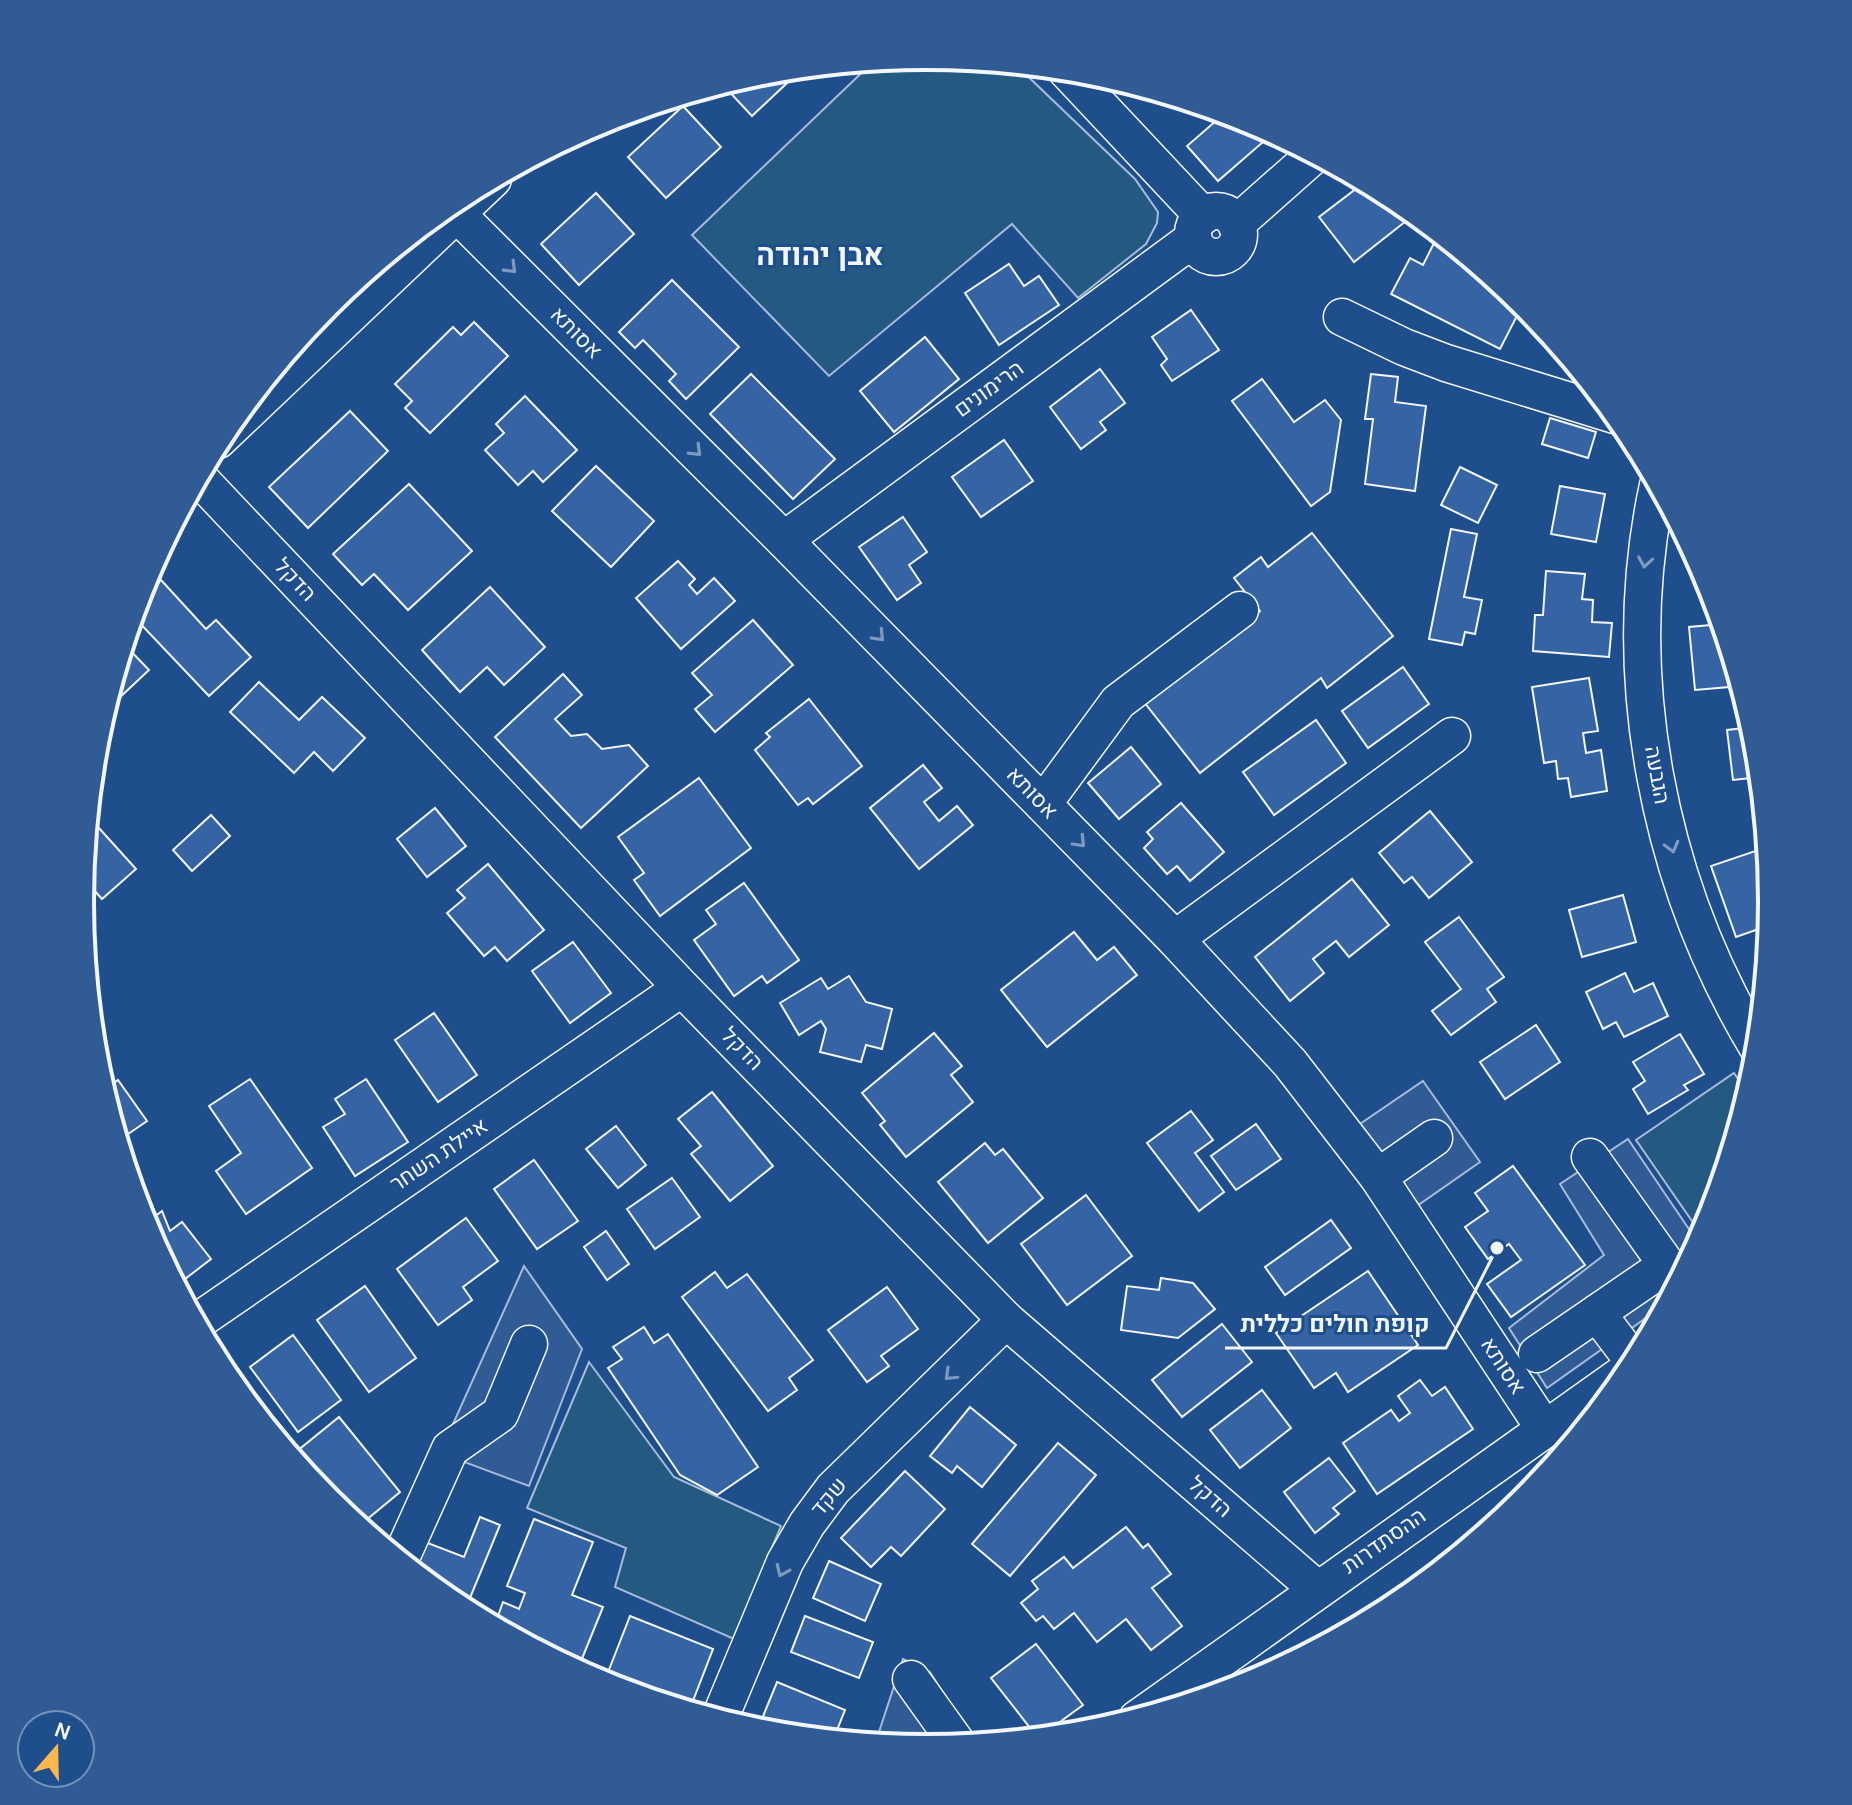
<svg xmlns="http://www.w3.org/2000/svg" width="1852" height="1805" viewBox="0 0 1852 1805" font-family="Karla,Heebo,sans-serif">
<rect width="100%" height="100%" fill="#1f4e8c"/>
<g fill="#245a82" stroke="#a8bbd7" stroke-width="2">
<path d="M926 56 1016 65 1135 179 1158 212 1157 223 1146 244 1078 298 1012 224 829 376 692 235 874 61Z"/>
<path d="M1734 1073 1748 1094 1708 1227 1703 1237 1636 1140Z"/>
<path d="M589 1362 674 1477 781 1526 734 1639 615 1587 626 1548 527 1508Z"/>
</g>
<g fill="#305b95" stroke="#a8bbd7" stroke-width="2">
<path d="M1423 1081 1480 1162 1414 1208 1357 1126Z"/>
<path d="M1628 1139 1699 1244 1667 1303 1547 1388 1509 1328 1604 1255 1560 1184Z"/>
<path d="M524 1266 582 1349 529 1486 440 1453Z"/>
<path d="M903 1659 930 1672 975 1744 936 1748 932 1738 890 1745 875 1744Z"/>
</g>
<g fill="#3563a3" stroke="#f2f6ff" stroke-width="2">
<path d="M803 68 752 116 722 84 761 72Z"/>
<path d="M683 106 721 147 666 198 628 157Z"/>
<path d="M1225 113 1242 118 1263 142 1218 181 1187 146Z"/>
<path d="M1365 182 1397 199 1415 214 1354 262 1319 217Z"/>
<path d="M596 193 634 234 579 285 541 244Z"/>
<path d="M1439 233 1475 263 1473 267 1489 275 1516 297 1512 303 1521 308 1500 349 1391 294 1410 258 1423 265Z"/>
<path d="M1009 264 1024 286 1039 276 1059 305 999 345 965 293Z"/>
<path d="M672 280 739 347 686 399 669 381 676 374 643 340 635 348 619 332Z"/>
<path d="M1191 310 1219 350 1172 381 1161 365 1167 359 1152 337Z"/>
<path d="M474 322 508 356 430 433 405 408 412 401 395 384 453 327 461 335Z"/>
<path d="M925 337 959 379 894 432 860 391Z"/>
<path d="M1100 369 1125 403 1100 422 1106 430 1081 449 1050 407Z"/>
<path d="M751 374 835 459 793 499 710 414Z"/>
<path d="M1371 374 1398 377 1395 402 1426 406 1415 491 1365 484 1373 419H1365Z"/>
<path d="M1262 379 1294 422 1325 400 1341 420 1330 492 1311 506 1232 401Z"/>
<path d="M525 396 577 450 543 482 533 471 518 485 485 450 504 433 496 424Z"/>
<path d="M350 411 388 451 308 528 269 487Z"/>
<path d="M1550 418 1596 432 1588 458 1542 444Z"/>
<path d="M1004 440 1033 481 981 517 952 477Z"/>
<path d="M596 466 654 521 611 567 552 511Z"/>
<path d="M1460 467 1497 485 1478 523 1441 505Z"/>
<path d="M409 484 472 551 408 610 374 574 362 585 333 554Z"/>
<path d="M1560 486 1605 494 1596 542 1551 534Z"/>
<path d="M903 517 927 552 909 565 921 583 897 600 859 547Z"/>
<path d="M1451 529 1477 534 1464 597 1482 600 1475 634 1465 632 1462 645 1429 639Z"/>
<path d="M1312 533 1393 636 1327 688 1321 678 1200 773 1144 702 1260 611 1234 578 1261 557 1268 567Z"/>
<path d="M678 561 695 579 689 585 697 594 714 578 735 601 681 649 636 598Z"/>
<path d="M1546 571 1585 574 1582 599 1593 600 1592 622 1612 623 1609 657 1533 651 1535 615H1543Z"/>
<path d="M161 580 206 629 216 620 251 657 209 696 133 616 136 603Z"/>
<path d="M490 587 545 647 504 685 487 667 460 692 422 650Z"/>
<path d="M753 620 793 665 715 732 695 709 712 695 692 673Z"/>
<path d="M1722 624 1741 686 1695 690 1689 627Z"/>
<path d="M124 644 149 670 117 700 109 692Z"/>
<path d="M1403 667 1429 704 1368 748 1342 711Z"/>
<path d="M563 674 582 695 555 719 571 736 587 734 602 749 629 745 648 766 581 828 495 737Z"/>
<path d="M1589 678 1598 731 1583 733 1586 753 1601 750 1607 791 1571 797 1568 778 1558 779 1556 761 1544 763 1532 687Z"/>
<path d="M259 682 299 720 322 697 365 738 333 771 314 752 294 773 230 712Z"/>
<path d="M809 699 862 766 813 804 808 798 798 805 755 750 770 737 766 733Z"/>
<path d="M1316 720 1346 763 1274 815 1243 772Z"/>
<path d="M1753 727 1760 777 1733 780 1727 730Z"/>
<path d="M1131 747 1161 784 1119 819 1088 783Z"/>
<path d="M923 765 942 788 924 802 939 821 957 806 973 825 919 869 870 808Z"/>
<path d="M699 778 751 848 660 916 634 880 644 873 618 837Z"/>
<path d="M1181 803 1224 852 1190 881 1177 866 1167 874 1144 848 1153 839 1147 832Z"/>
<path d="M435 808 466 846 427 877 397 839Z"/>
<path d="M1430 811 1472 862 1429 898 1412 877 1404 883 1379 853Z"/>
<path d="M211 815 230 836 192 871 173 850Z"/>
<path d="M98 827 136 869 102 899 82 877 86 838Z"/>
<path d="M1767 847 1772 903 1770 925 1736 937 1711 866Z"/>
<path d="M488 864 544 930 507 961 495 947 484 956 447 913 465 898 457 890Z"/>
<path d="M1352 879 1389 925 1349 957 1336 941 1313 959 1324 973 1290 1001 1255 957Z"/>
<path d="M744 883 799 960 767 983 762 976 734 996 694 940 716 924 706 910Z"/>
<path d="M1623 895 1636 942 1582 957 1569 910Z"/>
<path d="M1459 917 1504 977 1487 989 1496 1002 1451 1035 1432 1011 1461 989 1425 942Z"/>
<path d="M1074 932 1097 960 1114 947 1137 975 1047 1047 1001 990Z"/>
<path d="M573 942 611 993 570 1023 532 971Z"/>
<path d="M1625 973 1634 992 1653 983 1668 1016 1624 1037 1616 1022 1603 1029 1586 992Z"/>
<path d="M849 976 866 1002 892 1009 882 1049 866 1045 861 1062 820 1052 826 1029 821 1021 799 1035 780 1003 821 978 828 989Z"/>
<path d="M434 1013 477 1075 438 1102 395 1040Z"/>
<path d="M1536 1025 1560 1062 1505 1099 1480 1062Z"/>
<path d="M934 1033 962 1066 951 1075 973 1102 906 1157 880 1125 885 1121 862 1093Z"/>
<path d="M1680 1034 1704 1074 1684 1085 1688 1090 1648 1114 1633 1089 1645 1081 1633 1062Z"/>
<path d="M250 1079 312 1168 246 1214 216 1171 241 1153 209 1106Z"/>
<path d="M366 1079 408 1142 355 1176 323 1127 345 1114 335 1099Z"/>
<path d="M118 1080 147 1121 118 1141 103 1091Z"/>
<path d="M712 1092 773 1166 730 1201 691 1154 701 1146 678 1119Z"/>
<path d="M1191 1111 1213 1140 1195 1153 1224 1192 1199 1211 1147 1143Z"/>
<path d="M1256 1124 1281 1159 1236 1190 1211 1156Z"/>
<path d="M616 1126 646 1165 618 1188 586 1149Z"/>
<path d="M985 1143 995 1155 1003 1149 1043 1198 988 1243 938 1182Z"/>
<path d="M534 1160 578 1221 537 1249 494 1189Z"/>
<path d="M1513 1166 1585 1265 1511 1317 1487 1284 1521 1260 1509 1244 1488 1259 1465 1227 1488 1211 1475 1193Z"/>
<path d="M672 1178 700 1217 655 1249 627 1209Z"/>
<path d="M1086 1195 1132 1256 1067 1305 1021 1244Z"/>
<path d="M162 1211 170 1231 182 1222 211 1259 176 1286 143 1225Z"/>
<path d="M466 1218 498 1261 463 1287 472 1300 438 1325 397 1269Z"/>
<path d="M1331 1220 1351 1248 1285 1295 1265 1267Z"/>
<path d="M606 1231 629 1264 607 1280 584 1247Z"/>
<path d="M1368 1271 1418 1345 1348 1392 1336 1373 1314 1388 1276 1333Z"/>
<path d="M715 1272 727 1288 747 1274 813 1360 789 1378 797 1390 768 1411 682 1297Z"/>
<path d="M1161 1278 1193 1283 1215 1309 1178 1338 1121 1330 1127 1286 1159 1290Z"/>
<path d="M365 1286 416 1358 369 1392 317 1320Z"/>
<path d="M887 1287 918 1329 881 1356 889 1366 867 1382 828 1330Z"/>
<path d="M1222 1324 1252 1362 1182 1417 1152 1380Z"/>
<path d="M644 1327 654 1343 668 1334 758 1467 717 1495 680 1475 608 1368 622 1359 613 1347Z"/>
<path d="M293 1335 341 1400 298 1432 250 1367Z"/>
<path d="M1420 1380 1432 1396 1445 1387 1473 1429 1377 1494 1343 1443 1391 1410 1399 1421 1410 1413 1398 1396Z"/>
<path d="M1262 1390 1291 1428 1240 1468 1210 1430Z"/>
<path d="M970 1407 1016 1445 982 1487 957 1466 952 1473 930 1456Z"/>
<path d="M339 1417 400 1492 359 1526 342 1505 337 1509 327 1501 291 1456Z"/>
<path d="M1058 1443 1096 1475 1010 1576 972 1544Z"/>
<path d="M1329 1458 1355 1491 1333 1508 1339 1514 1315 1533 1284 1492Z"/>
<path d="M905 1471 945 1509 901 1556 891 1547 871 1567 841 1538Z"/>
<path d="M480 1517 500 1525 470 1598 445 1588 442 1595 409 1568 420 1540 464 1557Z"/>
<path d="M534 1519 593 1542 572 1595 603 1607 577 1671 494 1627 503 1602 519 1609 525 1593 507 1586Z"/>
<path d="M1126 1527 1143 1548 1148 1544 1171 1574 1152 1588 1182 1626 1151 1650 1126 1619 1097 1642 1074 1613 1054 1629 1043 1616 1036 1621 1021 1603 1038 1589 1032 1581 1064 1557 1073 1568Z"/>
<path d="M829 1561 881 1584 865 1621 813 1598Z"/>
<path d="M1414 1586 1416 1590 1396 1607 1377 1617 1375 1614Z"/>
<path d="M630 1616 713 1649 689 1711 603 1685Z"/>
<path d="M805 1616 873 1642 859 1678 791 1652Z"/>
<path d="M1036 1644 1083 1705 1038 1738 991 1678Z"/>
<path d="M777 1682 845 1710 833 1740 757 1731Z"/>
</g>
<g fill="none" stroke-linecap="round" stroke-linejoin="round">
<g stroke="#f2f6ff" stroke-width="39">
<g id="minor">
<path d="M1066 70 1203 216"/>
<circle cx="1216" cy="234" r="23"/>
<path d="M456 213 784 540 1175 939 1290 1063 1378 1177 1544 1428"/>
<path d="M1236 224 1314 155"/>
<path d="M1342 317 1404 347 1446 363 1615 415"/>
<path d="M218 440 493 179"/>
<path d="M198 477 682 988 1006 1320 1317 1589"/>
<path d="M1658 485C1617 675 1658 882 1758 1048"/>
<path d="M784 540 1193 239"/>
<path d="M1043 804 1118 702 1240 610"/>
<path d="M1175 939 1452 736"/>
<path d="M1378 1177 1434 1138"/>
<path d="M1597 1313 1635 1363"/>
<path d="M195 1323 682 988"/>
<path d="M1537 1354 1667 1265 1590 1157"/>
<path d="M400 1560 450 1449 500 1414 529 1344"/>
<path d="M911 1679 959 1746"/>
<path d="M1137 1719 1634 1366"/>
<path d="M719 1720 785 1562 807 1524 833 1489 1006 1320"/>
</g>
</g>
<use href="#minor" stroke="#1f4e8c" stroke-width="36"/>
</g>
<defs><path id="oneway-chevron" d="M-2-3.5L2.5 0L-2 3.5" fill="none" stroke-width="1.6" stroke-linecap="round" stroke-linejoin="round" transform="scale(2)"/></defs>
<g stroke="#7e9ac0">
<use href="#oneway-chevron" transform="translate(511 268) rotate(45)"/>
<use href="#oneway-chevron" transform="translate(696 451) rotate(45)"/>
<use href="#oneway-chevron" transform="translate(1645 562) rotate(99)"/>
<use href="#oneway-chevron" transform="translate(879 636) rotate(46)"/>
<use href="#oneway-chevron" transform="translate(1080 842) rotate(46)"/>
<use href="#oneway-chevron" transform="translate(1672 847) rotate(75)"/>
<use href="#oneway-chevron" transform="translate(950 1375) rotate(136)"/>
<use href="#oneway-chevron" transform="translate(782 1571) rotate(114)"/>
</g>
<g text-anchor="middle" dominant-baseline="central" stroke-width="6" stroke-linejoin="round" paint-order="stroke">
<g font-size="22" fill="#f2f6ff" stroke="#1f4e8c">
<text transform="translate(576 333) rotate(45)">אסותא</text>
<text transform="translate(989 389) rotate(-36)">הרימונים</text>
<text transform="translate(295 580) rotate(47)">הדקל</text>
<text transform="translate(1657 775) rotate(80)">הגבעה</text>
<text transform="translate(1032 793) rotate(46)">אסותא</text>
<text transform="translate(742 1049) rotate(46)">הדקל</text>
<text transform="translate(439 1155) rotate(-34)">איילת השחר</text>
<text transform="translate(1503 1366) rotate(57)">אסותא</text>
<text transform="translate(829 1497) rotate(-50)">שקד</text>
<text transform="translate(1210 1497) rotate(41)">הדקל</text>
<text transform="translate(1384 1541) rotate(-35)">ההסתדרות</text>
</g>
<g font-size="30" font-weight="bold" fill="#f2f6ff" stroke="#1f4e8c">
<text x="820" y="255">אבן יהודה</text>
</g>
</g>
<path d="M0 0H1852V1805H0ZM94 902a832 832 0 1 1 1664 0a832 832 0 1 1-1664 0Z" fill="#305b95" fill-rule="evenodd"/>
<path fill="none" stroke="#f2f6ff" stroke-width="4" d="M94 902a832 832 0 1 1 1664 0a832 832 0 1 1-1664 0Z"/>
<path fill="none" stroke="#f2f6ff" stroke-width="3" d="M1497 1248L1446 1348H1225"/>
<circle fill="#f2f6ff" stroke="#1f4e8c" stroke-width="3" cx="1497" cy="1248" r="8"/>
<g font-size="24" text-anchor="middle" font-weight="bold" fill="#f2f6ff" stroke="#1f4e8c" stroke-width="6" stroke-linejoin="round" paint-order="stroke">
<text x="1335" y="1332">קופת חולים כללית</text>
</g>
<g transform="translate(56 1749) rotate(20)"><circle r="38" fill="#1f4e8c" stroke="#7391ba" stroke-width="2"/>
<path d="M0-6L14 30L0 20L-14 30Z" fill="#ffb74d"/>
<text y="-12" font-size="22" font-weight="bold" text-anchor="middle" fill="#f2f6ff">N</text>
</g>
</svg>
